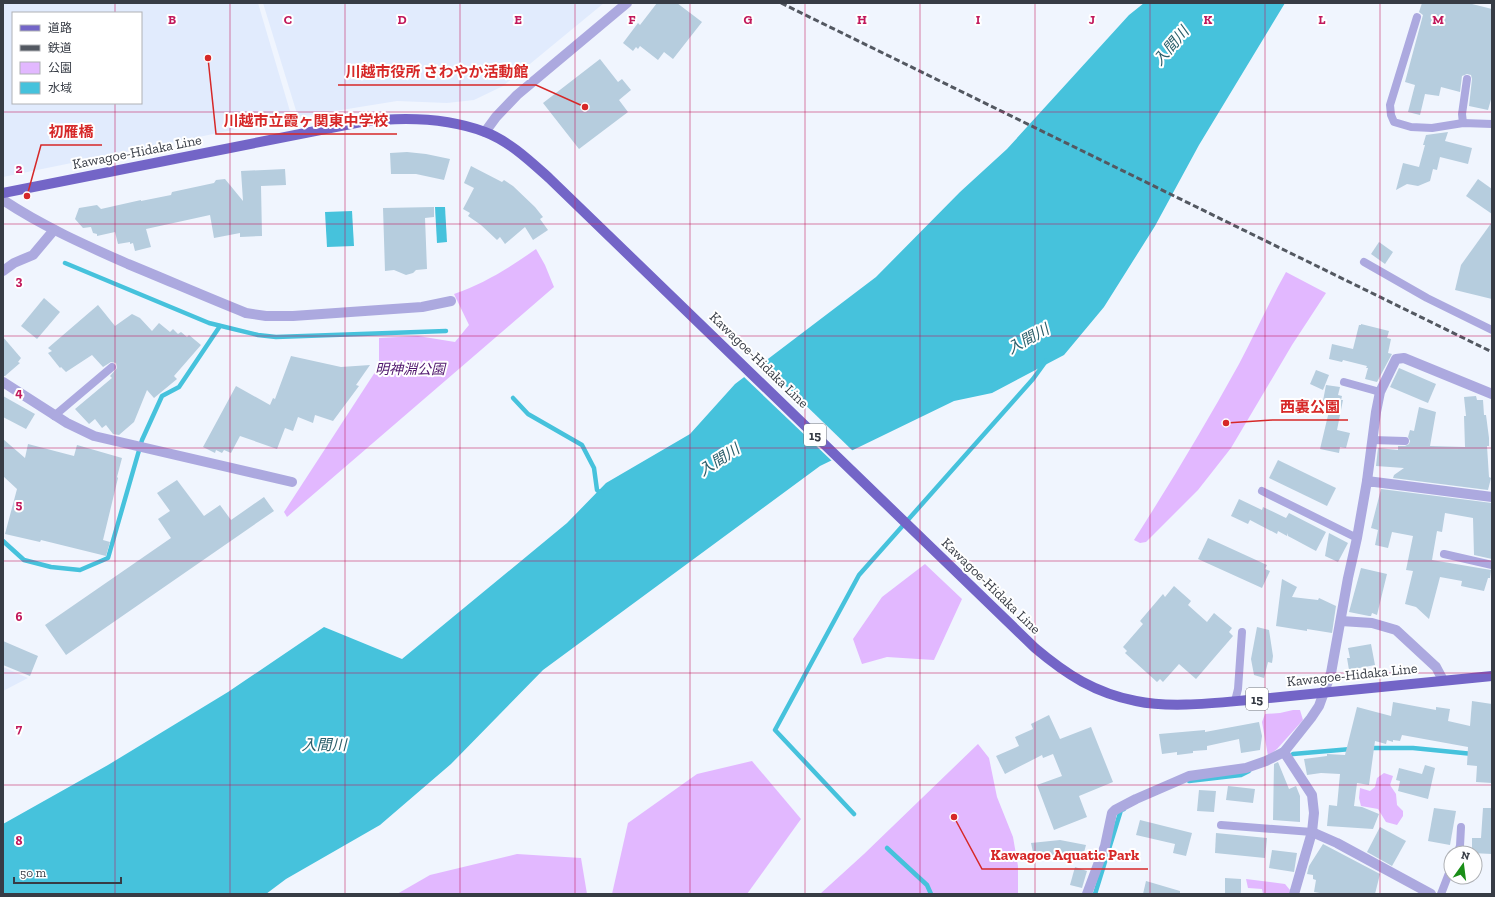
<svg xmlns="http://www.w3.org/2000/svg" width="1495" height="897" viewBox="0 0 1495 897" font-family="'Zilla Slab','Noto Sans JP',serif">
<rect width="100%" height="100%" fill="#f0f5fe"/>
<g fill="#e1ebfd" fill-rule="evenodd">
<path d="M3 3H258L292 118 3 177ZM13 13H141V103H13Z"/>
<path d="M263 3H604L503 86 474 100 447 103 397 101 298 117Z"/>
<path d="M3 667 28 678 3 691Z"/>
</g>
<g fill="#e2b8ff">
<path d="M536 249 545 265 554 287 287 517 284 512 379 366V338L418 336 455 342 469 325 454 294C485 283 509 268 536 249Z"/>
<path d="M1286 272 1326 293 1292 345 1231 448 1198 490 1146 542 1140 543 1134 540C1171 482 1206 424 1239 364 1255 334 1269 302 1286 272Z"/>
<path d="M925 564 962 599 934 660 887 657 862 664 853 639 882 597Z"/>
<path d="M1293 710H1300L1303 720 1277 749 1268 756 1262 722 1265 714 1280 713Z"/>
<path d="M978 744 989 758 997 797 1013 837 1018 866V894H820L864 854Z"/>
<path d="M752 761 801 819 747 894H612L628 823 697 774Z"/>
<path d="M1384 773 1393 776 1390 785 1396 794 1397 805 1403 811V816L1397 825 1386 822 1378 809 1361 806 1359 798 1360 788 1370 791 1375 787 1377 778Z"/>
<path d="M517 854 581 858 587 894H397L430 875Z"/>
<path d="M1246 879 1285 884 1290 890 1289 894H1263L1262 889 1248 888Z"/>
</g>
<g fill="#46c2dc">
<path d="M1144 3H1285L1199 145 1155 226 1104 307 1064 355 992 393 954 401 820 466 543 670 451 764 380 825 286 879 266 894H3V824L108 765 228 692 324 627 402 659 567 523 606 483 690 434 735 384 876 277 960 192 1007 149 1129 15Z"/>
<path d="M435 207H445L447 242 437 243Z"/>
<path d="M352 211 354 246 327 247 325 212Z"/>
</g>
<path fill="#f0f5fe" d="M761 362 854 452 833 462 743 376Z"/>
<g fill="none" stroke-linecap="round" stroke-linejoin="round">
<g stroke="#46c2dc" stroke-width="4.5">
<path d="M65 263 209 323 258 335 276 337 446 331"/>
<path d="M513 398 528 414 582 445 594 468 597 490 602 494"/>
<path d="M3 541 24 560 51 567 80 570 108 558 142 440 162 396 179 387 220 326"/>
<path d="M1369 748H1413L1473 754"/>
<path d="M1293 754 1351 749"/>
<path d="M1189 781 1241 775 1249 771"/>
<path d="M854 814 775 730 859 575 1033 379 1046 361"/>
<path d="M887 848 927 885 931 894"/>
<path d="M1095 894 1121 810 1124 809"/>
</g>
</g>
<g fill="#b6cdde">
<path d="M657 3H677L702 22 673 59 664 52 658 60 640 46 638 49 636 47 633 51 623 43 638 23 640 25Z"/>
<path d="M1422 3H1468L1492 9V96L1488 110 1469 106 1472 79 1471 75 1467 74 1462 76 1460 92 1441 87 1439 96 1425 94 1420 115 1408 112 1415 85 1405 82 1423 15 1419 12Z"/>
<path d="M600 59 618 82 622 79 631 90 619 100 628 112 579 149 543 103Z"/>
<path d="M1448 132 1445 141 1472 148 1468 164 1440 157 1437 170 1433 169 1430 181 1418 186 1407 184 1396 190 1403 163 1419 167 1425 145H1423L1426 135Z"/>
<path d="M407 152 426 154 450 159 444 180 416 174H391L390 153Z"/>
<path d="M471 166 502 182 504 180 513 186 535 207 543 217 540 219 548 230 533 240 525 227 505 244 500 237 497 240 481 225 468 216 470 213 463 209 474 188 464 183Z"/>
<path d="M285 169 286 185 261 186 262 236 240 237V233L214 238 210 215 146 229 151 247 135 251 133 243 130 244V242L118 244 115 232 97 236V234L93 233 91 227 83 228 75 219 79 208 97 205 101 209 141 200V201L171 195 172 192 214 183 216 180 225 179 243 201 241 171Z"/>
<path d="M1478 179 1492 189V214L1466 196Z"/>
<path d="M434 207V217L425 218 427 269 416 270 413 273 406 275 394 270 385 271 383 208Z"/>
<path d="M1492 222V299L1455 290 1461 265Z"/>
<path d="M1379 242 1393 252 1385 264 1371 254Z"/>
<path d="M44 298 60 312 37 339 21 326Z"/>
<path d="M98 305 115 326 132 314 140 318 152 331 159 323 170 332 173 329 178 334 181 332 187 337 189 335 201 345 174 376 177 379 154 398 147 390 134 422 119 435 113 434 106 425 102 428 95 419 89 424 75 409 112 378 110 376 117 368 116 363 111 362 103 367 92 355 66 372 61 367 60 368 48 353 52 351 48 348Z"/>
<path d="M1361 324 1389 331 1387 338 1391 339 1388 353 1392 354 1377 382 1365 379 1368 368H1366L1367 366 1343 360 1342 362 1329 359 1332 344 1353 349 1359 325H1361Z"/>
<path d="M3 337 21 358 18 362 20 363 5 376H3Z"/>
<path d="M291 356 341 367 370 365 356 385 359 386 333 421 315 415 313 423 298 417 293 431 285 428 277 449 240 436 231 453 224 450 222 453 216 450 215 453 203 447 236 386 270 405 273 398 275 399Z"/>
<path d="M1399 368 1436 384 1428 403 1390 387Z"/>
<path d="M1316 370 1329 375 1323 390 1310 384Z"/>
<path d="M1326 385 1340 387 1338 395 1342 396 1341 400H1343L1337 430 1350 433 1346 448 1340 447 1339 453 1320 449 1330 407 1322 406Z"/>
<path d="M3 396 35 414 26 429 3 417Z"/>
<path d="M1476 396 1477 400H1483L1484 415H1486L1489 438V446H1487L1489 477 1491 478 1488 490 1393 478 1394 475 1404 468 1376 466 1378 448 1398 450V446H1405L1409 444 1410 441 1408 437 1410 430 1414 431 1419 407 1436 412 1430 446 1465 447 1464 416H1466L1464 397Z"/>
<path d="M3 439 25 458 28 444 74 456 77 445 122 458 117 477 118 478 103 540 110 542 106 556 41 540 40 542 5 534 17 489 3 476Z"/>
<path d="M1278 460 1336 488 1327 506 1269 478Z"/>
<path d="M177 480 204 516 220 505 231 520 264 497 274 511 66 655 45 625 171 538 158 519 170 511 157 493Z"/>
<path d="M1381 489 1492 503V559L1474 555 1473 518 1445 513 1442 532 1437 531 1432 560 1491 570 1490 578H1488L1484 591 1461 586 1462 581 1440 577 1429 619 1416 607 1405 604 1413 571 1406 570 1413 536 1392 532 1388 548 1375 545 1378 530 1371 528Z"/>
<path d="M1239 499 1262 510 1263 507 1286 518 1289 513 1326 532 1316 551 1288 536V533L1287 536 1278 531 1277 534 1250 520 1248 524 1231 516Z"/>
<path d="M1329 533 1348 543 1338 562 1325 556Z"/>
<path d="M1208 538 1267 565 1265 569 1270 571 1262 588 1198 559Z"/>
<path d="M1361 568 1387 574 1377 615 1372 613 1371 616H1369L1349 612Z"/>
<path d="M1282 579 1297 587 1292 597 1318 600 1319 598 1336 606 1332 633 1307 629V631L1276 626Z"/>
<path d="M1174 586 1191 601 1188 605 1207 622 1214 613 1232 628 1229 632 1233 636 1196 679 1179 664 1163 682 1160 679 1157 682 1125 653 1127 651 1123 647 1143 624 1140 621 1163 594 1165 597Z"/>
<path d="M1257 627 1269 630 1273 656 1272 663 1268 662 1264 678 1254 675 1251 659Z"/>
<path d="M3 641 38 656 30 676 3 665Z"/>
<path d="M1371 644 1375 665 1349 670 1347 658H1350L1348 648Z"/>
<path d="M1472 701 1492 704V783L1476 782 1477 766 1467 765 1468 747 1402 735 1400 741 1393 740V742L1387 740 1386 744 1375 741 1369 785 1357 783 1354 806 1362 807 1379 814 1373 829 1327 826 1329 805 1337 806 1340 774 1321 773 1307 775 1304 759 1327 756V754L1345 755 1357 707 1391 716 1393 702 1436 710V707L1450 709 1448 721 1470 726Z"/>
<path d="M1049 715 1060 739 1091 727 1113 782 1079 796 1087 817 1054 830 1037 785 1062 776 1053 754 1043 758 1042 755 1005 774 996 756 1019 746 1015 737 1033 729 1031 724Z"/>
<path d="M1259 722 1262 736 1260 750 1241 753 1239 739 1207 746V750L1193 751V753L1177 755V752L1162 754 1159 734 1205 730V732Z"/>
<path d="M1278 762 1289 789 1296 786 1300 796V822L1273 820 1274 764Z"/>
<path d="M1425 765 1435 768 1428 799 1398 791 1400 781 1396 780 1399 768 1422 774Z"/>
<path d="M1228 786 1255 789 1253 803 1226 800Z"/>
<path d="M1199 790 1216 791 1214 812 1197 811Z"/>
<path d="M1434 808 1456 811 1450 845 1428 841Z"/>
<path d="M1483 808H1492V854L1472 853V838H1481Z"/>
<path d="M1140 820 1192 833 1186 856 1173 853 1175 844 1136 835Z"/>
<path d="M1380 827 1406 841 1392 866 1367 852Z"/>
<path d="M1216 833 1267 838 1265 858 1215 853Z"/>
<path d="M1060 840 1086 845 1082 860 1059 854 1034 857 1031 843Z"/>
<path d="M1323 844 1380 874 1375 894H1319L1320 893 1314 892 1316 880 1313 879V875L1307 874 1309 866Z"/>
<path d="M1272 850 1297 853 1294 872 1269 868Z"/>
<path d="M1075 867 1087 871 1082 888 1070 885Z"/>
<path d="M1225 878 1241 879V894H1225Z"/>
<path d="M1146 881 1180 891V894H1143Z"/>
</g>
<g fill="none" stroke-linecap="round" stroke-linejoin="round">
<g stroke="#aca9df" stroke-width="8">
<path d="M1417 17 1390 105 1391 115 1394 122 1411 127 1432 128 1463 123 1492 124"/>
<path d="M1463 123 1462 114 1467 79"/>
<path d="M1364 262 1427 298 1492 330"/>
<path d="M1344 382 1380 392"/>
<path d="M54 416 112 367"/>
<path d="M1372 440 1405 441"/>
<path d="M1262 491 1357 538"/>
<path d="M1444 554 1492 565"/>
<path d="M1235 701 1238 689 1242 632"/>
<path d="M1221 825 1312 832"/>
<path d="M1457 853 1460 846 1461 827"/>
<path d="M1441 894 1451 868"/>
</g>
<g stroke="#aca9df" stroke-width="10">
<path d="M3 200C42 226 85 245 128 264 167 280 206 297 246 313L266 316H293L422 307 451 301"/>
<path d="M3 271 14 263 33 255 54 230"/>
<path d="M3 382 67 423 94 436 292 482"/>
<path d="M1367 481 1376 412 1380 392 1396 359 1404 358 1492 394"/>
<path d="M1341 621 1372 623 1396 630 1436 667 1443 680"/>
<path d="M1284 752 1312 795 1314 813 1312 832 1294 894"/>
<path d="M1312 832 1337 843 1431 894"/>
<path d="M1087 894 1105 846 1112 813 1115 810 1136 799 1189 776 1246 768 1266 761 1284 752 1311 718 1319 706 1331 673 1348 578 1357 538 1367 481 1492 497"/>
</g>
<path stroke="#aca9df" stroke-width="10" d="M485 132 496 117 517 95 627 3"/>
<path stroke="#7365c7" stroke-width="10" d="M3 193 361 122C401 117 445 117 485 132 509 141 530 161 549 178L1035 648C1067 675 1095 693 1136 701 1173 709 1222 702 1260 699 1337 692 1415 683 1492 676"/>
<path stroke="#535861" stroke-width="3" stroke-dasharray="6 3" stroke-linecap="butt" d="M781 3 1492 352"/>
</g>
<path fill="none" stroke="#c2185b" stroke-width="1" stroke-opacity="0.55" d="M115 3V13M230 3V894M345 3V894M460 3V894M575 3V894M690 3V894M805 3V894M920 3V894M1035 3V894M1150 3V894M1265 3V894M1380 3V894M115 103V894M3 112H1492M3 224H1492M3 336H1492M3 448H1492M3 561H1492M3 673H1492M3 785H1492"/>
<g text-anchor="middle" dominant-baseline="central" stroke-width="4" stroke-linejoin="round" paint-order="stroke">
<g fill="#fff" stroke="#73767d" stroke-width="1">
<rect x="804" y="424" width="22" height="22" rx="3"/>
<rect x="1246" y="688" width="22" height="22" rx="3"/>
</g>
<g font-size="13" font-weight="bold" fill="#373c45">
<text x="815" y="435">15</text>
<text x="1257" y="699">15</text>
</g>
<g font-size="14" fill="#373c45" stroke="#fff">
<text transform="translate(137 152) rotate(-11)">Kawagoe-Hidaka Line</text>
<text transform="translate(759 360) rotate(44)">Kawagoe-Hidaka Line</text>
<text transform="translate(991 586) rotate(44)">Kawagoe-Hidaka Line</text>
<text transform="translate(1352 675) rotate(-6)">Kawagoe-Hidaka Line</text>
</g>
<g font-size="14" font-style="italic" fill="#4f166d" stroke="#fff">
<text x="410" y="369">明神淵公園</text>
</g>
<g font-size="15" font-style="italic" fill="#2c5f6b" stroke="#fff">
<text transform="translate(1171 46) rotate(-50)">入間川</text>
<text transform="translate(1028 339) rotate(-29)">入間川</text>
<text transform="translate(719 460) rotate(-33)">入間川</text>
<text x="324" y="745">入間川</text>
</g>
</g>
<g font-size="13" text-anchor="middle" font-weight="bold" fill="#c2185b" stroke="#fff" stroke-width="4" stroke-linejoin="round" paint-order="stroke">
<text x="172" y="24">B</text>
<text x="288" y="24">C</text>
<text x="402" y="24">D</text>
<text x="518" y="24">E</text>
<text x="632" y="24">F</text>
<text x="748" y="24">G</text>
<text x="862" y="24">H</text>
<text x="978" y="24">I</text>
<text x="1092" y="24">J</text>
<text x="1208" y="24">K</text>
<text x="1322" y="24">L</text>
<text x="1438" y="24">M</text>
<text x="19" y="173">2</text>
<text x="19" y="285">3</text>
<text x="19" y="397">4</text>
<text x="19" y="509">5</text>
<text x="19" y="621">6</text>
<text x="19" y="733">7</text>
<text x="19" y="845">8</text>
</g>
<path fill="none" stroke="#d62828" stroke-width="1.5" d="M585 107L536 85H338M208 58L216 134H397M27 196L41 145H102M1226 423L1272 420H1348M954 817L982 869H1148"/>
<g fill="#d62828" stroke="#fff" stroke-width="1.5">
<circle cx="585" cy="107" r="4"/>
<circle cx="208" cy="58" r="4"/>
<circle cx="27" cy="196" r="4"/>
<circle cx="1226" cy="423" r="4"/>
<circle cx="954" cy="817" r="4"/>
</g>
<g font-size="15" text-anchor="middle" font-weight="bold" fill="#d62828" stroke="#fff" stroke-width="4" stroke-linejoin="round" paint-order="stroke">
<text x="437" y="77">川越市役所 さわやか活動館</text>
<text x="306" y="126">川越市立霞ヶ関東中学校</text>
<text x="71" y="137">初雁橋</text>
<text x="1310" y="412">西裏公園</text>
<text x="1065" y="860">Kawagoe Aquatic Park</text>
</g>
<rect width="1495" height="897" fill="none" stroke="#373c45" stroke-width="8"/>
<rect x="12" y="12" width="130" height="92" fill="#ffffff" stroke="#afb1b5"/>
<rect x="20" y="25" width="20" height="6" fill="#7365c7" stroke="#afb1b5"/>
<text x="48" y="32" font-size="12" fill="#373c45">道路</text>
<rect x="20" y="45" width="20" height="6" fill="#535861" stroke="#afb1b5"/>
<text x="48" y="52" font-size="12" fill="#373c45">鉄道</text>
<rect x="20" y="62" width="20" height="12" fill="#e2b8ff" stroke="#afb1b5"/>
<text x="48" y="72" font-size="12" fill="#373c45">公園</text>
<rect x="20" y="82" width="20" height="12" fill="#46c2dc" stroke="#afb1b5"/>
<text x="48" y="92" font-size="12" fill="#373c45">水域</text>
<g transform="translate(1463 865) rotate(14)"><circle r="19" fill="#ffffff" stroke="#afb1b5"/>
<path d="M0-3L7 15L0 10L-7 15Z" fill="#198e17"/>
<text y="-6" font-size="11" font-weight="bold" text-anchor="middle" fill="#373c45">N</text>
</g>
<path d="M14 877v6h107v-6" fill="none" stroke="#373c45" stroke-width="2"/>
<text x="20" y="877" font-size="12" fill="#373c45" stroke="#ffffff" stroke-width="3" paint-order="stroke">50 m</text>
</svg>
